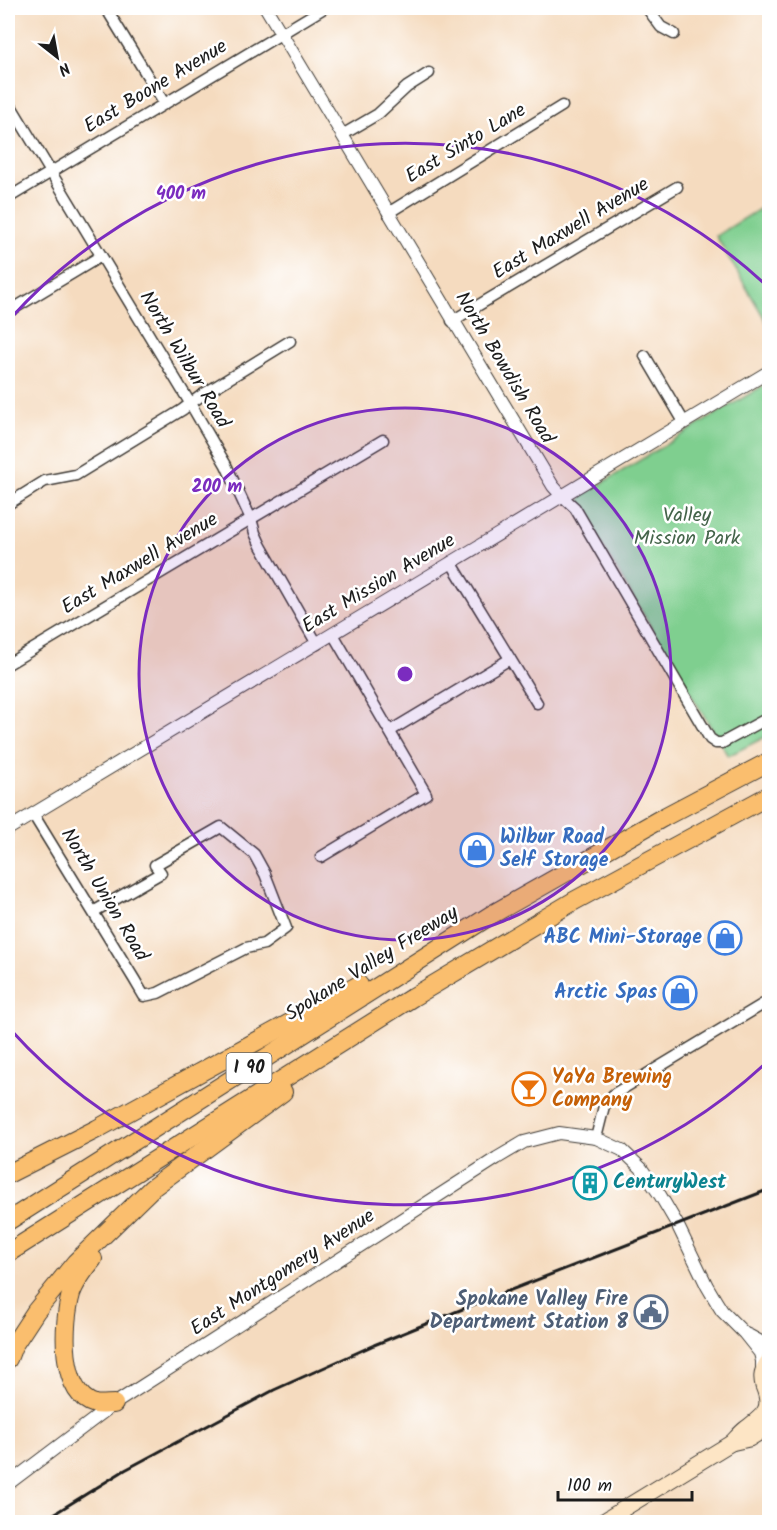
<svg xmlns="http://www.w3.org/2000/svg" width="777" height="1530" viewBox="0 0 777 1530" font-family="Kalam,sans-serif">
<rect width="100%" height="100%" fill="#fff"/>
<filter id="ink" filterUnits="userSpaceOnUse"><feTurbulence type="fractalNoise" baseFrequency=".0167" numOctaves="2"/><feDisplacementMap in="SourceGraphic" scale="12" xChannelSelector="R" yChannelSelector="G"/><feConvolveMatrix kernelMatrix="1 2 1 2 8 2 1 2 1" color-interpolation-filters="sRGB"/></filter>
<filter id="wash" filterUnits="userSpaceOnUse"><feTurbulence type="fractalNoise" baseFrequency=".008" numOctaves="4" result="noise"/><feDisplacementMap in="SourceGraphic" scale="24" xChannelSelector="R" yChannelSelector="G"/><feGaussianBlur stdDeviation="1.35" result="paint"/><feColorMatrix in="noise" values="0 0 0 0 0 0 0 0 0 0 0 0 0 0 0 0 0 1.4 0 .05"/><feComposite in="paint" operator="in"/></filter>
<g filter="url(#wash)">
<rect width="100%" height="100%" fill="#f5dbbf"/>
<g fill="#7fcf8f" stroke="#4e7656" stroke-width="1.5">
<path d="M769 203V326L716 236Z"/>
<path d="M769 382V735L728 756 588 522 580 501 582 495 589 491Z"/>
</g>
</g>
<g filter="url(#ink)">
<g fill="none" stroke-linecap="round" stroke-linejoin="round">
<g stroke="#3d3934" stroke-width="13">
<g id="minor">
<path d="M106 8 164 103"/>
<path d="M647 8 661 27 674 34"/>
<path d="M8 101 190 403 226 465 251 519 255 533 261 546 317 644"/>
<path d="M342 135 378 114 407 87 429 73"/>
<path d="M8 198 324 8"/>
<path d="M388 213 562 106"/>
<path d="M8 312 101 256"/>
<path d="M452 321 677 187"/>
<path d="M645 356 684 422"/>
<path d="M562 496 575 508 710 739 716 743H722L770 717"/>
<path d="M8 504 45 481 76 475 182 410 202 395 290 341"/>
<path d="M451 562 537 703"/>
<path d="M8 664 383 440"/>
<path d="M390 731 510 659"/>
<path d="M33 814 134 979 144 996 158 993 246 948 264 944 286 928 265 874 254 854 221 827 155 865 161 873 93 912"/>
<path d="M321 857 426 794 333 634"/>
<path d="M596 1138 604 1106 614 1094 770 1000"/>
</g>
</g>
<g stroke="#3d3934" stroke-width="14">
<g id="tertiary">
<path d="M266 8 553 486 562 496"/>
<path d="M8 829 770 371"/>
<path d="M748 1335 770 1347"/>
<path d="M8 1484 114 1404 497 1158 524 1142 559 1133 596 1138 622 1150 641 1168 660 1195 677 1224 707 1286 717 1303 722 1311 744 1333 760 1353 762 1361V1371"/>
</g>
</g>
<g stroke="#3d3934" stroke-width="17">
<g id="secondary">
<path d="M768 1393C759 1382 760 1370 770 1359"/>
<path d="M731 1443 749 1439 770 1426"/>
<path d="M602 1522 731 1443C736 1438 740 1433 745 1429 763 1415 773 1410 763 1386"/>
</g>
</g>
<g stroke="#3d3934" stroke-width="20">
<g id="motorway">
<path d="M8 1174 97 1129 359 985"/>
<path d="M8 1221 491 915 664 817 770 761"/>
<path d="M8 1253 413 997 574 901 770 795"/>
<path d="M93 1259C85 1269 75 1282 71 1294 63 1322 59 1393 95 1404 100 1405 108 1404 114 1404"/>
<path d="M8 1359 13 1346 36 1311 75 1263 152 1188 283 1092"/>
</g>
</g>
<use href="#minor" stroke="#fff" stroke-width="10"/>
<use href="#tertiary" stroke="#fff" stroke-width="12"/>
<use href="#secondary" stroke="#fde5c5" stroke-width="15"/>
<use href="#motorway" stroke="#fabe6e" stroke-width="18"/>
<path stroke="#1c1c1c" stroke-width="3" d="M41 1522 125 1470 274 1390 374 1345 475 1304 770 1189"/>
</g>
</g>
<circle cx="405" cy="674" r="266" fill="#7b2cbf" fill-opacity=".12"/>
<g fill="none" stroke="#7b2cbf" stroke-width="3">
<circle cx="405" cy="674" r="266"/>
<path d="M767 1062A531 531 0 0 1 10 1029M10 319A531 531 0 0 1 767 286"/>
</g>
<defs>
<g id="shop-ring" transform="scale(1.725)"><circle r="9.5" fill="#fff" stroke="#3f7fe0" stroke-width="1.5"/><path d="M-5-2.5h2.3a2.7 3.5 0 0 1 5.4 0H5L5.5 6h-11ZM-1.5-2.5h3a1.5 2.3 0 0 0-3 0Z" fill="#3f7fe0"/></g>
<g id="bar-ring" transform="scale(1.725)"><circle r="9.5" fill="#fff" stroke="#e8710a" stroke-width="1.5"/><path d="M-6-5H6L.8 .8V4.5H3.5V6h-7V4.5H-.8V.8Z" fill="#e8710a"/></g>
<g id="building-ring" transform="scale(1.725)"><circle r="9.5" fill="#fff" stroke="#0f9aa8" stroke-width="1.5"/><path d="M-4-6H4V6H1V3H-1V6H-4ZM-2.5-4.3h1.7v1.8h-1.7ZM.8-4.3h1.7v1.8H.8ZM-2.5-1h1.7V.8h-1.7ZM.8-1h1.7V.8H.8Z" fill="#0f9aa8"/></g>
<g id="civic-ring" transform="scale(1.725)"><circle r="9.5" fill="#fff" stroke="#5c6f8a" stroke-width="1.5"/><path d="M-.6-6.5H3V-4.5H.6V-3L4-1V1h2V6H-6V1h2V-1L-.6-3ZM-1.2 2.5V6h2.4V2.5Z" fill="#5c6f8a"/></g>
</defs>
<g fill-rule="evenodd">
<use href="#shop-ring" x="477" y="850"/>
<use href="#shop-ring" x="725" y="938"/>
<use href="#shop-ring" x="680" y="993"/>
<use href="#bar-ring" x="529" y="1089"/>
<use href="#building-ring" x="590" y="1183"/>
<use href="#civic-ring" x="651" y="1312"/>
</g>
<g text-anchor="middle" dominant-baseline="central" stroke-width="5" stroke-linejoin="round" paint-order="stroke">
<rect fill="#fff" stroke="#606060" stroke-width="1.5" x="226.5" y="1053" width="45" height="30" rx="4.5"/>
<g font-size="18" font-weight="bold" fill="#1c1c1c">
<text x="249" y="1068">I 90</text>
</g>
<g font-size="20" fill="#1c1c1c" stroke="#fff">
<text transform="translate(156 87) rotate(-31)">East Boone Avenue</text>
<text transform="translate(466 144) rotate(-31)">East Sinto Lane</text>
<text transform="translate(571 229) rotate(-31)">East Maxwell Avenue</text>
<text transform="translate(184 360) rotate(59)">North Wilbur Road</text>
<text transform="translate(504 368) rotate(59)">North Bowdish Road</text>
<text transform="translate(140 564) rotate(-31)">East Maxwell Avenue</text>
<text transform="translate(379 584) rotate(-31)">East Mission Avenue</text>
<text transform="translate(104 895) rotate(59)">North Union Road</text>
<text transform="translate(372 964) rotate(-32)">Spokane Valley Freeway</text>
<text transform="translate(283 1273) rotate(-33)">East Montgomery Avenue</text>
</g>
<g font-size="20" fill="#44644a" stroke="#fff">
<text x="687" y="516">Valley<tspan x="687" dy="23">Mission Park</tspan></text>
</g>
<g font-size="20" font-weight="bold" fill="#366cbe" stroke="#fff" text-anchor="end">
<text x="500" y="838" text-anchor="start">Wilbur Road<tspan x="500" dy="23">Self Storage</tspan></text>
<text x="702" y="938">ABC Mini-Storage</text>
<text x="657" y="993">Arctic Spas</text>
</g>
<g font-size="20" font-weight="bold" fill="#c56008" stroke="#fff" text-anchor="start">
<text x="552" y="1078">YaYa Brewing<tspan x="552" dy="23">Company</tspan></text>
</g>
<g font-size="20" font-weight="bold" fill="#0d838f" stroke="#fff" text-anchor="start">
<text x="613" y="1183">CenturyWest</text>
</g>
<g font-size="20" font-weight="bold" fill="#4e5e75" stroke="#fff" text-anchor="end">
<text x="628" y="1300">Spokane Valley Fire<tspan x="628" dy="23">Department Station 8</tspan></text>
</g>
</g>
<circle cx="405" cy="674" r="9" fill="#7b2cbf" stroke="#fff" stroke-width="3"/>
<g font-size="18" text-anchor="middle" font-weight="bold" fill="#7b2cbf" stroke="#fff" stroke-width="5" stroke-linejoin="round" paint-order="stroke">
<text x="181" y="199">400 m</text>
<text x="217" y="492">200 m</text>
</g>
<rect width="777" height="1530" fill="none" stroke="#fff" stroke-width="30"/>
<g transform="translate(57 57) rotate(149)" stroke="#ffffff" stroke-width="4.5" paint-order="stroke">
<path d="M0-4.5L10 22L0 15L-10 22Z" fill="#1c1c1c"/>
<text y="-9" font-size="16" font-weight="bold" text-anchor="middle" fill="#1c1c1c">N</text>
</g>
<path d="M558 1491v9h134v-9" fill="none" stroke="#1c1c1c" stroke-width="3"/>
<text x="567" y="1491" font-size="18" fill="#1c1c1c" stroke="#ffffff" stroke-width="4.5" paint-order="stroke">100 m</text>
</svg>
